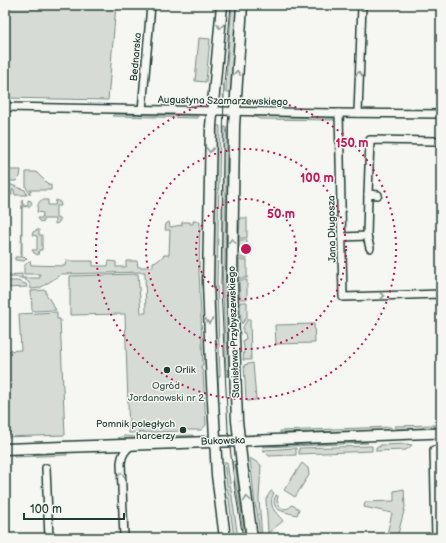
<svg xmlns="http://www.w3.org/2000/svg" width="446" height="543" viewBox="0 0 446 543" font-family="'Balsamiq Sans',sans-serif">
<rect width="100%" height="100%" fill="#f6f6f2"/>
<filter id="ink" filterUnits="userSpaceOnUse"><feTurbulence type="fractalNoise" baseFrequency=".025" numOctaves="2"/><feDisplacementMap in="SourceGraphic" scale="8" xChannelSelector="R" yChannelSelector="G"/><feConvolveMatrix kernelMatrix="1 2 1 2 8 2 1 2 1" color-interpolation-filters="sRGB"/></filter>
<g filter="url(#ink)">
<g fill="#d6dbd6" stroke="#7a8c85">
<path d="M5 5H116L108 100 5 98Z"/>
<path d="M232 5H239L232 92H226L227 64Z"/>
<path d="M199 38 210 39 206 82 195 81Z"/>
<path d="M115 114 195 116H198V118L112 116Z"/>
<path d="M252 116 332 118 335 120 260 119Z"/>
<path d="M216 126H220L217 285 220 376 218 377 219 395H217L213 282 215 130Z"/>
<path d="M224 127H226L227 136 225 262 229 376H226L222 262Z"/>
<path d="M5 170H21L20 177 16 181H10L5 178Z"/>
<path d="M26 172H36L49 185H51V190H30V195L26 187Z"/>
<path d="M5 184H9L25 190 27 195H15L14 190H12V195H7V190H5Z"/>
<path d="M22 199 23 205H28V200L31 201 32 203C30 208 26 206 22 207V257L27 258 24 261 15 260V257H21Z"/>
<path d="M42 200H48V205H55L56 200 60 202 61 206H56V218L61 219 58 223 55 224V219H43V223L39 221 37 218H42L43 213 37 212C38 207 37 202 42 200Z"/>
<path d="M240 218H247V238H239Z"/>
<path d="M193 221H200L199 271 203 365 201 366 202 371H203L206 425 201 430H184V428H182L181 431 129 433 125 314 70 315V276L138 274 141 313H146L145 272 61 274 60 275 40 288 31 289C30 276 15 277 5 277V275L22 274V278H40V274H24V266L30 260 31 265 65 266 66 261H93V266H108L109 261 116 262V267H126V261H137L138 267H153V262L158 261 164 255H169L170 230H165L166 224 169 222 170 227 182 225V222H190V224H193Z"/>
<path d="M37 230H39V235H42V250H39L38 255 34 253 32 250H37V236L32 235 33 232Z"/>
<rect x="239" y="240" width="8" height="18"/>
<rect x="239" y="260" width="8" height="18"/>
<path d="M239 280H247V299H240Z"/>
<path d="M5 281H17L26 284 27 287 5 288Z"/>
<path d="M46 290V294L56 310 34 311 32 310 31 291Z"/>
<path d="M240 302H247V317L242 324 241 321Z"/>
<path d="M57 312V319H60L65 435 5 437V351L21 350 19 314Z"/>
<path d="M248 319H250L251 360H243L244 348 243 340 246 339 245 333H243V327Z"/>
<path d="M314 324 315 343 276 344 275 325Z"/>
<path d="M253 363 256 400 247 401 246 399 244 365Z"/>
<path d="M434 425 435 428 396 429 395 426Z"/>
<path d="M391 427V430L280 433V431Z"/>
<path d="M193 435V437L119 439 118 438 124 436 136 437Z"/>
<path d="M355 442 368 443 263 447 262 446Z"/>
<path d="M407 444 412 445 406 450 376 451V447H380V445Z"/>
<path d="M372 446V451L299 454V448Z"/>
<path d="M296 448V455L269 456 263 450Z"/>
<path d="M67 453V455L14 457V455Z"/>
<path d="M250 458 261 465 259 499 262 538H260L257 512 255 505Z"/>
<path d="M235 461 240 502 246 538H244L232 462Z"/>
<path d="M224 462H227L238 538H234Z"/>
<path d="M302 463 308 468 309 475 295 497 284 490Z"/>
<path d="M404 489 405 507 397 538H386L392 513 364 507 365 502 394 501V491Z"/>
<path d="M271 491 274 493C267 506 276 512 283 521L268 533 266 499Z"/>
<path d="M276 495 278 496 277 501 280 507C285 510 289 509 292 505L299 509 297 515C286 512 268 511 276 495Z"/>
</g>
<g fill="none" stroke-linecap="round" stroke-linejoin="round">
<g stroke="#1f3d34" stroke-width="10">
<g id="minor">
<path d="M5 107 332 113 441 114"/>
<path d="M142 110 151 5"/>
<path d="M339 113 343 297 441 294"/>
<path d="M358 113 362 5"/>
<path d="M368 194 370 140 437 141"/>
<path d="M367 236 370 248"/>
<path d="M342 237 367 236 368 194 378 195"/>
<path d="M434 450 436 538"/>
<path d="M46 468 49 538"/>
<path d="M124 538 121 463C122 454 125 450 132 445"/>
</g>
</g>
<g stroke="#1f3d34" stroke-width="12">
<path id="tertiary" d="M239 441 441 433"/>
</g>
<g stroke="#1f3d34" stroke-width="13">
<g id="secondary">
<path d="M222 5 211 126 208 282 211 365 217 475 225 538"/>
<path d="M242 5 234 126 232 284 237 421 242 464 252 538"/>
<path d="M5 449 239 441"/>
</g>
</g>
<use href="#minor" stroke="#f6f6f2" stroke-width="7"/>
<use href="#tertiary" stroke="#f6f6f2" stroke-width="9"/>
<use href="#secondary" stroke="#f6f6f2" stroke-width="10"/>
<path stroke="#1f3d34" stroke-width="1" d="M231 5 224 84 221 289 228 430 235 489 243 538"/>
</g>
<defs><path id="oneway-chevron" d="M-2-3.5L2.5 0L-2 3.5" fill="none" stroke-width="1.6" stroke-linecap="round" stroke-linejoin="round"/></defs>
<g stroke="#8a9a93">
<use href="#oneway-chevron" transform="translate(220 26) rotate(96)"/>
<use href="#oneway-chevron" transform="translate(237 73) rotate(-86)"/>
<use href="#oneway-chevron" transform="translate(359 74) rotate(-88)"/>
<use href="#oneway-chevron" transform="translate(210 150) rotate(92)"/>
<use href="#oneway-chevron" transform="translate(232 241) rotate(-89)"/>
<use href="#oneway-chevron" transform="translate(382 296) rotate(-2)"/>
<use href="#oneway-chevron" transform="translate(209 321) rotate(88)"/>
<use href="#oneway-chevron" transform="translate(121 475) rotate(-93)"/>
<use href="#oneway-chevron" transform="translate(247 499) rotate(-98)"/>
</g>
</g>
<g fill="none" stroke="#c2185b" stroke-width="2" stroke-dasharray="2 4">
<circle cx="246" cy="249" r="50"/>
<circle cx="246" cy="249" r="100"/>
<circle cx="246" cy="249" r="150"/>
</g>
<g fill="#1f3d34" stroke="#f6f6f2" stroke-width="1.5">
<circle cx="167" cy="370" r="4"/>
<circle cx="183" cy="430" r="4"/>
</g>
<g text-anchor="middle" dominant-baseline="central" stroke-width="3" stroke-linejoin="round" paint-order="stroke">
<g font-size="10" fill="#1f3d34" stroke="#f6f6f2">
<text transform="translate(136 57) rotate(-85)">Bednarska</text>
<text transform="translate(223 101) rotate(1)">Augustyna Szamarzewskiego</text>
<text transform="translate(332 229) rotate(-91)">Jana Długosza</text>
<text transform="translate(234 332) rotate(-92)">Stanisława Przybyszewskiego</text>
<text transform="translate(223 441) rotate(-2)">Bukowska</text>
</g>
<g font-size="10" fill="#1f3d34" stroke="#f6f6f2" text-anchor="start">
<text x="175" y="370">Orlik</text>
<text x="175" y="424" text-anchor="end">Pomnik poległych<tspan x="175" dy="12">harcerzy</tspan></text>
</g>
<g font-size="10" fill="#445d54" stroke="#f6f6f2">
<text x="166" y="386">Ogród<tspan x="166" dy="12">Jordanowski nr 2</tspan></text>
</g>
</g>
<circle cx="246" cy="249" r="6" fill="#c2185b" stroke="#f6f6f2" stroke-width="2"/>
<g font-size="12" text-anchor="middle" font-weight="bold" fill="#c2185b" stroke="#f6f6f2" stroke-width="3" stroke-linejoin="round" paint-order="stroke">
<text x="352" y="147">150 m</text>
<text x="317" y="182">100 m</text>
<text x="281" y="218">50 m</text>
</g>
<rect width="446" height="543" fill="none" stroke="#f6f6f2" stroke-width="20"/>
<rect x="10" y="10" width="426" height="523" fill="none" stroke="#1f3d34" stroke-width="1.5" filter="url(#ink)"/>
<path d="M24 513v6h100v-6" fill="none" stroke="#1f3d34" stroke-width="2"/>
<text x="30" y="513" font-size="12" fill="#1f3d34" stroke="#f6f6f2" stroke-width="3" paint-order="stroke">100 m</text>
</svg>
